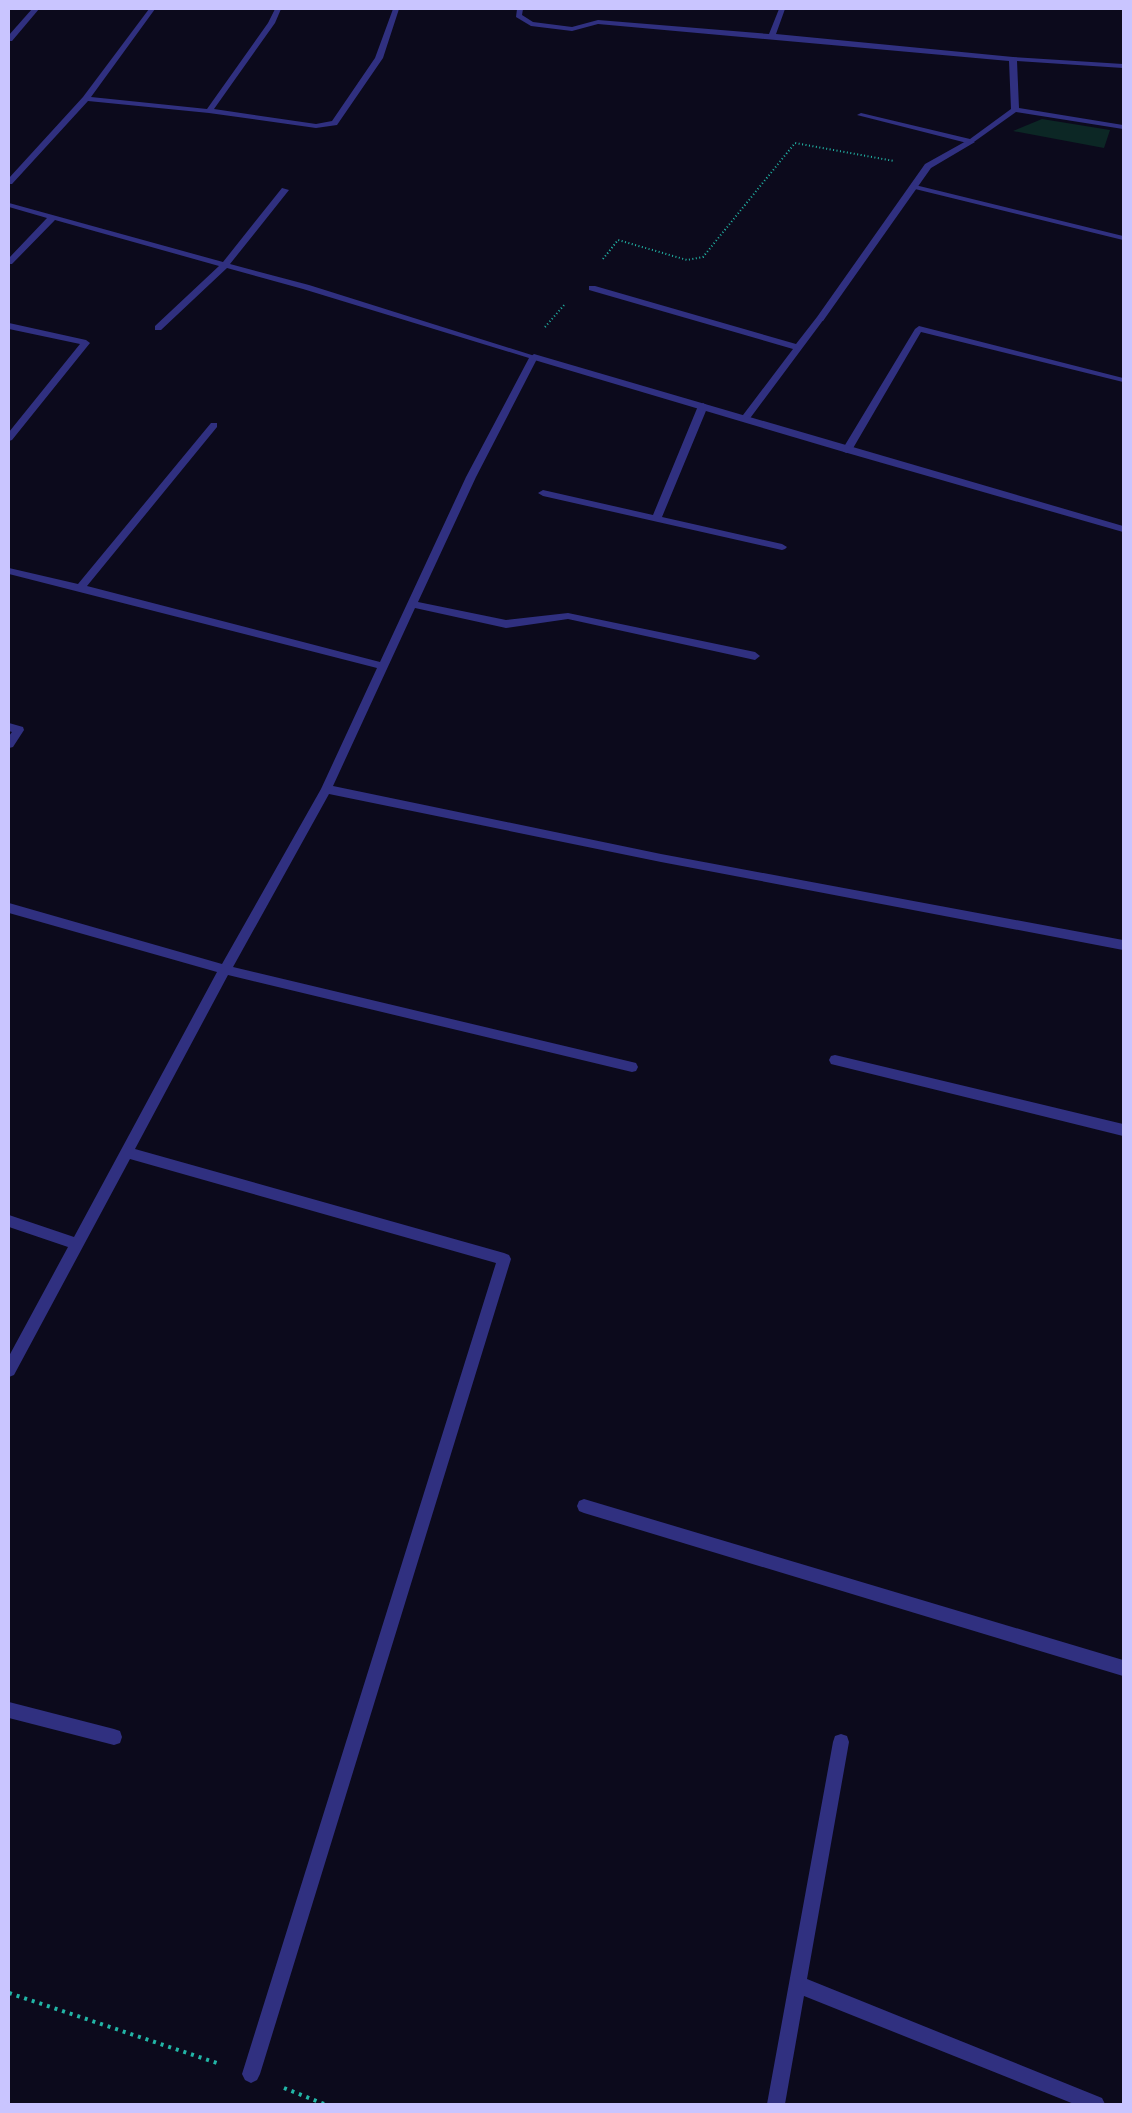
<svg xmlns="http://www.w3.org/2000/svg" width="1132" height="2113" viewBox="0 0 1132 2113" font-family="Montserrat,sans-serif">
<rect width="100%" height="100%" fill="#0c0a1c"/>
<path fill="#0c2725" d="M1042 119 1110 130 1104 148 1013 131Z"/>
<g fill="none" stroke-linecap="round" stroke-linejoin="round">
<g stroke="#22b6a7" stroke-width="2" stroke-dasharray="1 2.5" stroke-linecap="butt">
<path d="M603 259 618 240 687 260 703 257 795 143 894 161"/>
<path d="M545 327 565 304"/>
</g>
<g stroke="#22b6a7" stroke-width="4" stroke-dasharray="3 5" stroke-linecap="butt">
<path d="M9 1993 217 2063"/>
<path d="M284 2088 324 2104"/>
</g>
<path fill="#303080" fill-rule="evenodd" d="M968 140 975 142 931 168 823 321H817V317L925 164Z"/>
<g fill="#303080" fill-rule="evenodd">
<path d="M32 9H39L12 41H9V35Z"/>
<path d="M149 9H155L91 97 207 109 268 23 275 9H281L275 23 214 109 316 124 332 121 375 58 393 9H399L383 58 337 125 316 128 209 113 88 101 12 184H9V178L83 97Z"/>
<path d="M517 9H523L522 15 533 22 572 27 598 20 769 34 779 9H785L776 34 1013 57 1123 64V68L1017 61 1019 108 1123 125V129L1016 112 971 144 857 115 861 113 970 139 1011 109 1009 61 598 24 572 31 531 26 516 17Z"/>
<path d="M911 184 1123 236V240L911 188Z"/>
<path d="M282 188 289 190 230 264 309 285 538 357 476 477 418 602 506 620 568 613 755 652 760 656 755 660 568 619 506 628 415 608 333 786 661 854 1123 940V950L661 862 329 794 233 967 632 1062 636 1063 638 1067 636 1071 632 1072 228 975 135 1149 504 1253 509 1255 511 1259 260 2074 257 2080 251 2083 245 2080 242 2074 496 1263 130 1159 14 1375 9 1377V1356L68 1247 9 1227V1215L74 1237 217 972 9 913V903L222 964 321 789 377 668 9 574V568L78 584 211 423H217V427L87 586 380 662 466 477 529 358 303 289 227 268 161 330H155V326L219 266 55 220 12 264H9V258L47 218 9 207V203L223 262Z"/>
<path d="M589 286H595L796 344 817 317 824 319 748 421 745 422 740 419 793 349 589 290Z"/>
<path d="M9 323 86 340 90 343 12 440 9 441V432L80 344 9 329Z"/>
<path d="M919 326 1123 378V382L921 332 852 450 847 453 844 452 842 450 915 329Z"/>
<path d="M703 403 708 406 662 517 782 544 787 547 785 549 782 550 543 496 538 493 543 490 653 515 698 406Z"/>
<path d="M9 723 23 727 24 730 13 747 9 748V736L12 732 9 731Z"/>
<path d="M835 1055 1123 1124V1136L835 1065 831 1064 829 1060 831 1056Z"/>
<path d="M584 1499 1123 1660V1676L584 1513 579 1511 577 1506 579 1501Z"/>
<path d="M9 1702 114 1729 120 1731 122 1737 120 1743 114 1745 9 1718Z"/>
<path d="M841 1734 847 1736 849 1742 807 1979 1102 2098 1105 2104H1074L804 1996 785 2104H767L833 1742 835 1736Z"/>
</g>
<path fill="#303080" fill-rule="evenodd" d="M534 354 1123 526V532L844 452 531 359 530 357Z"/>
</g>
<rect width="1132" height="2113" fill="none" stroke="#c9c5ff" stroke-width="20"/>
</svg>
